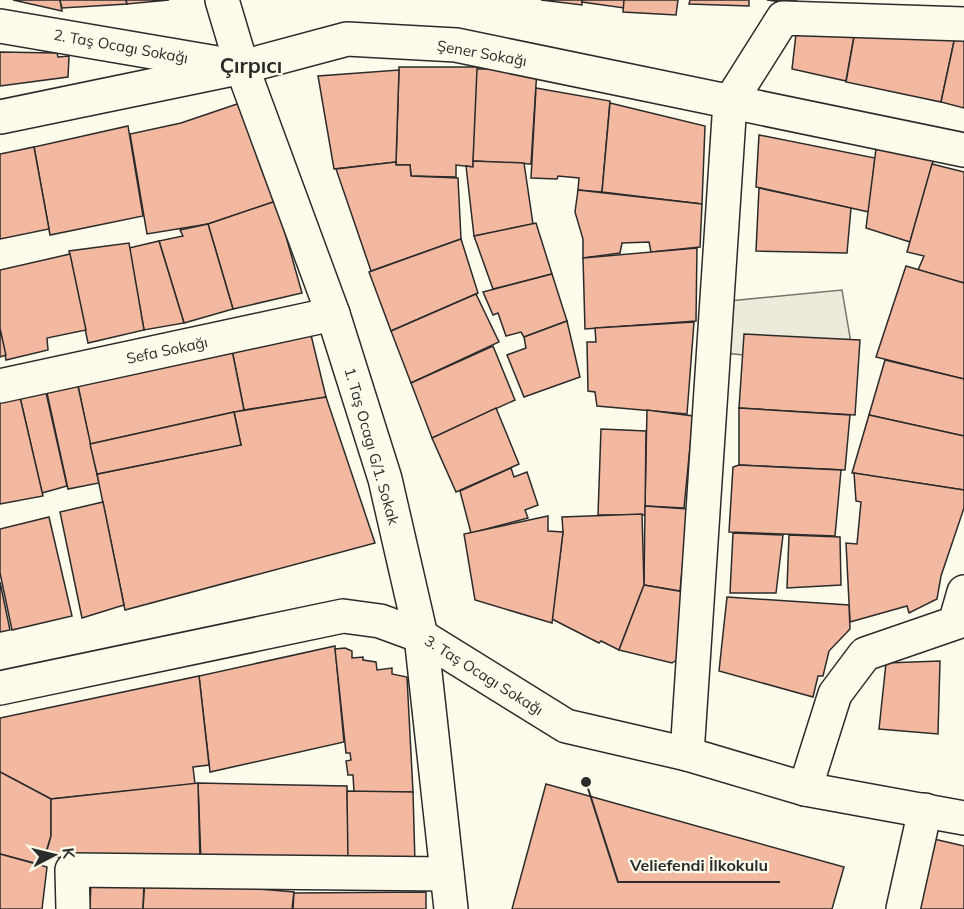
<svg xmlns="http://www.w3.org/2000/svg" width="964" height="909" viewBox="0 0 964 909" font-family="Mulish,sans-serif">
<rect width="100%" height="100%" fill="#fdfbea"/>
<path fill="#ecebdb" stroke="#74746e" stroke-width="1.5" d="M842 290 855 367 716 352 719 302Z"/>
<g fill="#f2b8a0" stroke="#2b2b2b" stroke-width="1.5">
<path d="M13 0H60L62 11Z"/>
<path d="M60 0H126L127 4 62 8Z"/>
<path d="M126 0H169L127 4Z"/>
<path d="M541 0H582V5Z"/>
<path d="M582 0H624V8L582 2Z"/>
<path d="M624 0H678L676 15 623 12Z"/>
<path d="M690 0H749V6L689 4Z"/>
<path d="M767 0H796V4Z"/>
<path d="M855 31 846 81 792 69 796 34Z"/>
<path d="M855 31 956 32 941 102 846 82Z"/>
<path d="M956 32 964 33V108L941 102Z"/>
<path d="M0 52 57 53 58 57 69 56 68 77 0 86Z"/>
<path d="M399 67H478L473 167 456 165V177L411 176 410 165H396Z"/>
<path d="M477 69H537L531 164 473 161Z"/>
<path d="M399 70 396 162 334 169 318 76Z"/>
<path d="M536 88 610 101 602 192 578 190 579 178 558 176 557 179 531 178Z"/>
<path d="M243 102 276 201 208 224 147 234 130 134 181 123Z"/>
<path d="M610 103 705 126 702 204 602 192Z"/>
<path d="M128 126 143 216 50 235 34 147Z"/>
<path d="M759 135 875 158 869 212 756 187Z"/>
<path d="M877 141 935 155 910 242 866 228Z"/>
<path d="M34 147 49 229 0 239V154Z"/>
<path d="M473 161 524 163 533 224 474 236 466 166 473 167Z"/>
<path d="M396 162V165H410L411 176 458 178 461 239 371 271 336 169Z"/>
<path d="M932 164 964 172V283L918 270 924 256 907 252Z"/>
<path d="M759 188 851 208 847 253 756 251Z"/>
<path d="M578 190 702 204 700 247 651 252 649 242 622 243 620 253 583 258V239L575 212Z"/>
<path d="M276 201 302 293 233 309 208 224Z"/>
<path d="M536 223 552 274 493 289 474 236Z"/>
<path d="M208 224 233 309 184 323 159 241 183 236 180 230Z"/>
<path d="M461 239 478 293 391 331 369 272Z"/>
<path d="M159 241 184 323 144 330 129 248Z"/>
<path d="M129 243 144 330 88 343 69 251Z"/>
<path d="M697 248 696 321 585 329 583 258Z"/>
<path d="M70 254 86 330 47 338 48 350 6 360 0 329V270Z"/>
<path d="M906 266 964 283V379L876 357Z"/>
<path d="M552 274 567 321 524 337 521 332 506 336 498 313 493 315 483 292Z"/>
<path d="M476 294 499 342 411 383 391 331Z"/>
<path d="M567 321 580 377 524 397 507 355 526 348 524 337Z"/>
<path d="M694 322 687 414 597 406 595 392 588 391 587 342H596L595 328Z"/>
<path d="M0 329 6 355 0 357Z"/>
<path d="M744 334 860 340 855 415 739 408Z"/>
<path d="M311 335 326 397 244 410 232 350Z"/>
<path d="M493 346 515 400 432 438 411 383Z"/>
<path d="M232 350 244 410 90 444 76 376Z"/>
<path d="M885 360 964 379V436L869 415Z"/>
<path d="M76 377 99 483 68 489 45 384Z"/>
<path d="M45 388 67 486 42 493 19 393Z"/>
<path d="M19 393 43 496 0 504V395Z"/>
<path d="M326 397 375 543 125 610 97 474 241 445 234 412Z"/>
<path d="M496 408 519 464 456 492 432 438Z"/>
<path d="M739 408 850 415 845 470 739 465Z"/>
<path d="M647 410 693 416 684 508 645 506Z"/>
<path d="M234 412 241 445 97 474 90 444Z"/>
<path d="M869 415 964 436V490L852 473Z"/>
<path d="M601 429 646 431 645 515H598Z"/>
<path d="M739 465 841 470 835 536 729 532 733 467Z"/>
<path d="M511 468 514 477 527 472 538 505 525 510 528 518 471 533 460 491Z"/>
<path d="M854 473 964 490V508L941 576 937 599 909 613 907 606 850 622 846 543 857 544 861 502 856 501Z"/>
<path d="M103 502 124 605 82 618 60 512Z"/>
<path d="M645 506 688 509 680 591 644 585Z"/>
<path d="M642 514 644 585 619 650 601 641 599 643 552 619 563 532 562 517Z"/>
<path d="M548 516V531L563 532 552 623 475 600 464 534Z"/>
<path d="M49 517 72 616 12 630 0 573V529Z"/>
<path d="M733 533 783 535 776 593H730Z"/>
<path d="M789 535 840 537 841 585 787 588Z"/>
<path d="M0 582 10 630 0 632Z"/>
<path d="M644 585 684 592 681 657 672 663 619 650Z"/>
<path d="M727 597 849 605 850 629 829 651 823 676H818L813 697 719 671Z"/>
<path d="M335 646 344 742 210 772 199 676Z"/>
<path d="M345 648 352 651V658L363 657V660L376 662 377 670 392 668V674L407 677 413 792H354L353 775H348L346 761 351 760 350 753H346L335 649Z"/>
<path d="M940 661 938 734 879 729 886 663Z"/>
<path d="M199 676 209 765 193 767 195 784 51 799 0 772V718Z"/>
<path d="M0 772 51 799V836L42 865 0 854Z"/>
<path d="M198 783 347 786 349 865 201 862Z"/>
<path d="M198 783 200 860 45 857 51 836V799Z"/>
<path d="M546 784 844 867 832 909H512Z"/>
<path d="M347 791 413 792 415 863 348 862Z"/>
<path d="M934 839 964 846V909H919Z"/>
<path d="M0 854 47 867 42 909H0Z"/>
<path d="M91 879 144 882 143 909H90Z"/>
<path d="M145 879 294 892 292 909H143Z"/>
<path d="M426 892V909H293L294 893Z"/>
</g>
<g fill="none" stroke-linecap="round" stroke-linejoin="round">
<g stroke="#2b2b2b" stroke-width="36">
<g id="street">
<path d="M222 0 242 67 333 314 385 479 421 636 451 909"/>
<path d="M0 26 223 64"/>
<path d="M0 117 242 67 347 39 456 45 964 150"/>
<path d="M0 386 333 314"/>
<path d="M0 688 343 616 380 621 421 636 566 726 687 754 805 789 964 818"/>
<path d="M687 754 730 102 783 18 964 24"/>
<path d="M805 789 835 694 865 654 955 623 964 592"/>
<path d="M73 909 72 870 447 874"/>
<path d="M903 909 925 810"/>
</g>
</g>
<use href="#street" stroke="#fdfbea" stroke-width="33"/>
</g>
<g text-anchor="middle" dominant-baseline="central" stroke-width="4.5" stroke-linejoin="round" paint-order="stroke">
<g font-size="15" fill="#2b2b2b" stroke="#fdfbea">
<text transform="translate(121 46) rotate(10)">2. Taş Ocagı Sokağı</text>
<text transform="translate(482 53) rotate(10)">Şener Sokağı</text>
<text transform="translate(167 350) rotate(-12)">Sefa Sokağı</text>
<text transform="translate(372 446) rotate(74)">1. Taş Ocagı G/1. Sokak</text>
<text transform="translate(484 675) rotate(32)">3. Taş Ocagı Sokağı</text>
</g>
<g font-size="21" font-weight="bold" fill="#2b2b2b" stroke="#fdfbea">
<text x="251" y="65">Çırpıcı</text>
</g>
</g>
<path fill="none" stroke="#2b2b2b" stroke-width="2" d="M586 782L618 882H780"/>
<circle fill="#2b2b2b" stroke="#fdfbea" stroke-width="2" cx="586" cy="782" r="6"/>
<g font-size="16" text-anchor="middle" font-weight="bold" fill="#2b2b2b" stroke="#fdfbea" stroke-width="4.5" stroke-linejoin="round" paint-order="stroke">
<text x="699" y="871">Veliefendi İlkokulu</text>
</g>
<g transform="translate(54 855) rotate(83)" stroke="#fdfbea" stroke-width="4.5" paint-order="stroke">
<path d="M0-4.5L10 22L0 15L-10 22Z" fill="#2b2b2b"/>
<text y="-9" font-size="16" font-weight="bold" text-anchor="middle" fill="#2b2b2b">K</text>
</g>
</svg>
